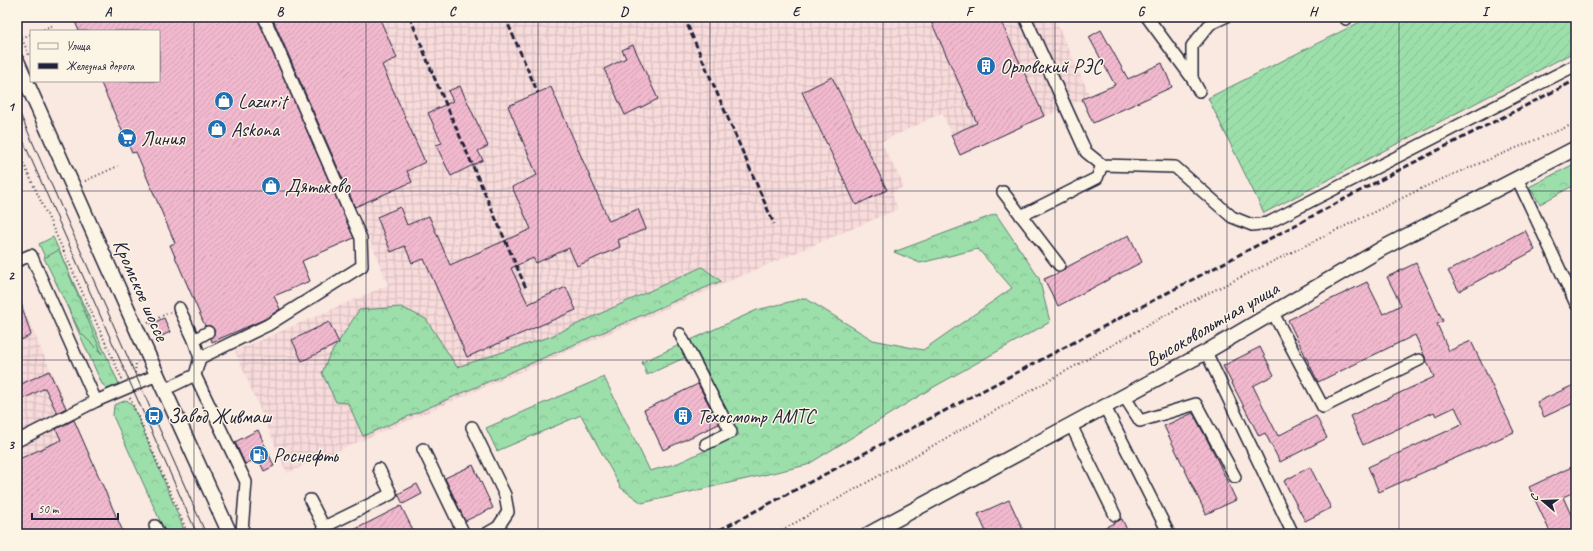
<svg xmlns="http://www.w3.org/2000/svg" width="1593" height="551" viewBox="0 0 1593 551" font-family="Caveat,sans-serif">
<defs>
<pattern id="industrial-grid" width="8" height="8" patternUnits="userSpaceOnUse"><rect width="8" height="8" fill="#f8dbdb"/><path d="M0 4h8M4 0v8" fill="none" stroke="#d4bcbd"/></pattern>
<pattern id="grass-tufts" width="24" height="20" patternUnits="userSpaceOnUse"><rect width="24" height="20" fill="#9cdfaa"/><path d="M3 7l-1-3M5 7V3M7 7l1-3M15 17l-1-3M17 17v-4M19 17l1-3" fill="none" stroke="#86bf93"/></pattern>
<pattern id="forest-crowns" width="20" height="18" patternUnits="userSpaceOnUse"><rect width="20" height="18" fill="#9cdfaa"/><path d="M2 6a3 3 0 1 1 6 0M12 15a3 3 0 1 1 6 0" fill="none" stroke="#86bf93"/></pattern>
<pattern id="garden-furrows" width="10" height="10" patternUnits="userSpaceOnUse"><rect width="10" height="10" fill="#9cdfaa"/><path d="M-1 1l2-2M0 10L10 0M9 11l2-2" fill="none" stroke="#86bf93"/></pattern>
<pattern id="building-hatch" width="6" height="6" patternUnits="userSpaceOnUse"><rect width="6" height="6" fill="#f2b9ce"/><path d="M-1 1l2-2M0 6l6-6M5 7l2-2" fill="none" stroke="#cf9fb2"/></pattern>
</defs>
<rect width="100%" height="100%" fill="#fae9e0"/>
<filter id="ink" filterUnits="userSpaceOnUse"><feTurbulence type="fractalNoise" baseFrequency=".025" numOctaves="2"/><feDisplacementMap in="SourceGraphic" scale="8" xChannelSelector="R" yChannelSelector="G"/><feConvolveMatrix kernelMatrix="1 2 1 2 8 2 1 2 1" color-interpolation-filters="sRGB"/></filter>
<g filter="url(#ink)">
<g fill="url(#industrial-grid)">
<path d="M280 17H1054L1090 96 960 155 942 113 881 142 904 186 892 193 898 209 732 280 287 473 235 351 388 285Z"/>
<path d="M23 309 68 409 124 534H17V311Z"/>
</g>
<path fill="url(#grass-tufts)" stroke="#5f8072" d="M53 237 119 384 108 389 102 384 39 244Z"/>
<g fill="url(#forest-crowns)" stroke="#5f8072">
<path d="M1576 163V184L1540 204 1529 187Z"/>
<path d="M996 214 1039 278 1050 322 932 388 807 465 642 503 621 488 581 415 497 451 486 428 604 377 650 471 678 463 739 435 697 352 647 375 642 362 757 310 805 298 873 340 923 350 1012 288 978 249 920 263 894 252Z"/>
<path d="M59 250 102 354 80 332 44 258Z"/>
<path d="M702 267 721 281 363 436 348 403 336 402 322 373 328 358 359 310 401 307 426 319 457 367 549 337Z"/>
<path d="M127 400 134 408 186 534H166L113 416 114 405Z"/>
</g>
<path fill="url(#garden-furrows)" stroke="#5f8072" d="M1358 17H1576V51L1264 213 1208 98 1360 22Z"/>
<g fill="url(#building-hatch)" stroke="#22223b">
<path d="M73 17H257L354 238 302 261 310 281 274 296 280 309 265 319 212 342 211 338 214 335V329L211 326H205L170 245 175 243 136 152 132 153 100 81H159V31H79Z"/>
<path d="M272 17H379L397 58 382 65 425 162 407 171 412 182 355 207Z"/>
<path d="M929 17H999L1044 116 960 155 951 135 977 123Z"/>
<path d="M1101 30 1128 79 1162 63 1172 87 1093 123 1082 99 1115 85 1089 37Z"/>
<path d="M633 45 658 99 625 115 604 69 626 58 622 50Z"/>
<path d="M832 77 887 190 856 205 802 92Z"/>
<path d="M460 86 488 146 478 151 483 160 451 176 436 145 442 143 428 113 453 101 448 91Z"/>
<path d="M551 87 609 221 638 209 646 229 618 240 620 247 577 266 569 248 536 263 533 258 511 268 528 304 566 287 576 310 467 357 424 259 412 263 405 246 391 252 377 217 400 207 407 225 429 216 450 265 531 229 512 187 537 175 508 106Z"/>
<path d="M1525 230 1535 250 1459 291 1448 271Z"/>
<path d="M1129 235 1142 262 1058 306 1044 279 1063 271 1065 268Z"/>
<path d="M1416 263 1443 321 1437 324 1449 351 1471 341 1514 432 1379 492 1368 467 1463 424 1455 407 1436 416 1434 412 1363 445 1350 416 1434 377 1415 335 1318 382 1288 320 1367 282 1383 314 1401 305 1387 277Z"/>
<path d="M17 297H19L31 335 17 342Z"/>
<path d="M164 318 170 332 158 338 151 324Z"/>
<path d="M329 322 339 343 302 361 292 340Z"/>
<path d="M1260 347 1274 375 1253 386 1278 436 1316 416 1327 438 1280 462 1265 433 1259 436 1223 366Z"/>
<path d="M49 371 66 408 57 413 45 388 17 402V386Z"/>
<path d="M698 384 719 424 663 450 644 410Z"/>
<path d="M1576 384V402L1544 417 1537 402Z"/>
<path d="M1193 413 1214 453 1236 500 1206 514 1164 426Z"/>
<path d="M74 420 124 534H17V460L61 440 56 429Z"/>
<path d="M258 430 274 466 264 471 258 458 245 464 235 442Z"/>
<path d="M473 465 493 508 465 521 445 478Z"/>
<path d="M1576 465V491L1563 497 1576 526V534H1551L1529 487Z"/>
<path d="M1310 467 1331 508 1305 521 1284 481Z"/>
<path d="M417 484 422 494 403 504 398 494Z"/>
<path d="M1009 500 1025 534H987L978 514Z"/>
<path d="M401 506 415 534H346Z"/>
<path d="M1122 519 1129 534H1092Z"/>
</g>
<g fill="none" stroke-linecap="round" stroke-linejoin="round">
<g stroke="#22223b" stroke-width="14">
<g id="minor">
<path d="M1025 17 1086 152 1102 165 1175 167 1232 217 1252 225 1268 223 1576 65"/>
<path d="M1147 17 1192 78 1199 91"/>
<path d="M1345 17 1346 19"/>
<path d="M1192 78V46L1210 24 1225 17"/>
<path d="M1517 178 1576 304"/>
<path d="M1003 192 1059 265"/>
<path d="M1021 216 1097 178 1102 165"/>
<path d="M17 261 31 255 96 401"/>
<path d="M179 308 194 340 200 358"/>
<path d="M1273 313 1323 407 1419 360"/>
<path d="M680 334 731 432 706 444"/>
<path d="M194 340 208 332"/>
<path d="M1206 352 1293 534"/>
<path d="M195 375 246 482 242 531"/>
<path d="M164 390 195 375 200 358 268 325 362 266 361 238 264 17"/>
<path d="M1124 396 1140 421 1196 404 1235 477"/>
<path d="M1105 407 1169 534"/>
<path d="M1071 425 1115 515"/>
<path d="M472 427 505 495 508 512 498 527 486 534"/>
<path d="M17 441 96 401 157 375"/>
<path d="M423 449 464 534"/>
<path d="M310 500 324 527 391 494 379 469"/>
<path d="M155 526 159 534"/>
</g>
</g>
<g stroke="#22223b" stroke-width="17">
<g id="major">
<path d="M17 61 149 357 230 534"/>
<path d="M869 534 1206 352 1383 248 1576 148"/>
</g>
</g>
<g stroke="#22223b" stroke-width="2" stroke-dasharray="1 3" stroke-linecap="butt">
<path d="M17 28 29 55"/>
<path d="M40 31 53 25"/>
<path d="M22 38 31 34"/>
<path d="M17 149 122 379"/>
<path d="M85 181 118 166"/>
<path d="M148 323 170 312"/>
<path d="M135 373 136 363 138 362"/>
<path d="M130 398 188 534"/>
<path d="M775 534 1182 306 1435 182 1576 123"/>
</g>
<use href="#minor" stroke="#fcf5e5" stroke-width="11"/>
<use href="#major" stroke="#fcf5e5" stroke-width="14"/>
<g stroke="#22223b" stroke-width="1">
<path d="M17 107 206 534"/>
<path d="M17 127 197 534"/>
</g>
<g stroke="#22223b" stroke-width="3" stroke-dasharray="6 3" stroke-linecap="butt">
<path d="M410 17 434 77 526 288"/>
<path d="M505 17 538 93"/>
<path d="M684 17 774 224"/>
<path d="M712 534 1405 167 1576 80"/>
</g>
</g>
</g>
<path fill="none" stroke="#22223b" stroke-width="1" stroke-opacity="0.55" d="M194 17V534M366 17V534M538 17V534M710 17V534M883 17V534M1055 17V534M1227 17V534M1399 17V534M17 191H1576M17 360H1576"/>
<defs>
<g id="building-disc" transform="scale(1)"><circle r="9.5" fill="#1f6fb2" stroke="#fcf5e5"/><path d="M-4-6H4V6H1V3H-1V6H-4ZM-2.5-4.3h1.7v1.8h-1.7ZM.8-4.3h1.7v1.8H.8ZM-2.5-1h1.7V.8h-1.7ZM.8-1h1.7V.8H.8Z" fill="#fff"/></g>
<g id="shop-disc" transform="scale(1)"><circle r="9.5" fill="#1f6fb2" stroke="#fcf5e5"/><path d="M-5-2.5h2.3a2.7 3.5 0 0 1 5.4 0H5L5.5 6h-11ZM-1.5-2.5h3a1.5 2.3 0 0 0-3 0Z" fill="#fff"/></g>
<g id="supermarket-disc" transform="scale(1)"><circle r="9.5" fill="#1f6fb2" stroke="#fcf5e5"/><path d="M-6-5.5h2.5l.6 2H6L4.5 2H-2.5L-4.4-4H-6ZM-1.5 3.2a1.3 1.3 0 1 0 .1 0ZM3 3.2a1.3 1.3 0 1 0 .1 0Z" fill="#fff"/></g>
<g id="bus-disc" transform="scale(1)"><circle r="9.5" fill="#1f6fb2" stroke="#fcf5e5"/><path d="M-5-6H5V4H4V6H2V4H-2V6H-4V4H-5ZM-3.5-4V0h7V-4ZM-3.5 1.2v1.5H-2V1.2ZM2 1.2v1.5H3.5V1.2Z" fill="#fff"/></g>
<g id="fuel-disc" transform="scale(1)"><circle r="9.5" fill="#1f6fb2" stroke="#fcf5e5"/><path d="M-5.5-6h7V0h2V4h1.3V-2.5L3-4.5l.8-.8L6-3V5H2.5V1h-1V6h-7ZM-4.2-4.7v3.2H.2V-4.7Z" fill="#fff"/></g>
</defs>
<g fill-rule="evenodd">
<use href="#building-disc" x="986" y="66"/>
<use href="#shop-disc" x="224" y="101"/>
<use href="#shop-disc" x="217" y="129"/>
<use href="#supermarket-disc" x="127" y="138"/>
<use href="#shop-disc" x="271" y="186"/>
<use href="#bus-disc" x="154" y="416"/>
<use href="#building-disc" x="683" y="416"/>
<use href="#fuel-disc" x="259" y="455"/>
</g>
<g text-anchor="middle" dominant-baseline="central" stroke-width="3" stroke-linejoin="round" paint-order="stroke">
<g font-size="20" fill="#22223b" stroke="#fcf5e5" text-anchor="start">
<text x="1000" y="66">Орловский РЭС</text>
<text x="238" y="101">Lazurit</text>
<text x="231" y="129">Askona</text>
<text x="141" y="138">Линия</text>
<text x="285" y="186">Дятьково</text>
<text x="168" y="416">Завод Живмаш</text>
<text x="697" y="416">Техосмотр АМТС</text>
<text x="273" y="455">Роснефть</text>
</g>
<g font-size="20" fill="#22223b" stroke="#fcf5e5">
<text transform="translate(141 290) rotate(66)">Кромское шоссе</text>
<text transform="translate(1212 324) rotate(-30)">Высоковольтная улица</text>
</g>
</g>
<rect width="1593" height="551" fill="none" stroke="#fcf5e5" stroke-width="44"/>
<rect x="30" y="30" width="130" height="52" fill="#fcf5e5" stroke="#a5a1a1"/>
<rect x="38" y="43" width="20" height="6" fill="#fcf5e5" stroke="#a5a1a1"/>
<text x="66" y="50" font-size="12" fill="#22223b">Улица</text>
<rect x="38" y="63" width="20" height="6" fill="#22223b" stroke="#a5a1a1"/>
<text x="66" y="70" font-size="12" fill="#22223b">Железная дорога</text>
<g transform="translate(1543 501) rotate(289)" stroke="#fcf5e5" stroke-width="3" paint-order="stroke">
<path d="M0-3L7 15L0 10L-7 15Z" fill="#22223b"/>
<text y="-6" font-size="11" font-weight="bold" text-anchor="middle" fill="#22223b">С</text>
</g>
<path d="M32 513v6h86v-6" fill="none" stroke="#22223b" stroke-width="2"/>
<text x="38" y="513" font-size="12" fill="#22223b" stroke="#fcf5e5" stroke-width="3" paint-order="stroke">50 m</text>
<rect x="22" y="22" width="1549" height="507" fill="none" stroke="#22223b" stroke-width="1.5"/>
<g font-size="13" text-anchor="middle" font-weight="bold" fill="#22223b">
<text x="108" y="16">A</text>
<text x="280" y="16">B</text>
<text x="452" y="16">C</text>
<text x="624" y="16">D</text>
<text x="796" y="16">E</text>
<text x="969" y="16">F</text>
<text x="1141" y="16">G</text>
<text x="1313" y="16">H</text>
<text x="1485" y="16">I</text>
<text x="11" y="111">1</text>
<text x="11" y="280">2</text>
<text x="11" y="449">3</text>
</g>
</svg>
